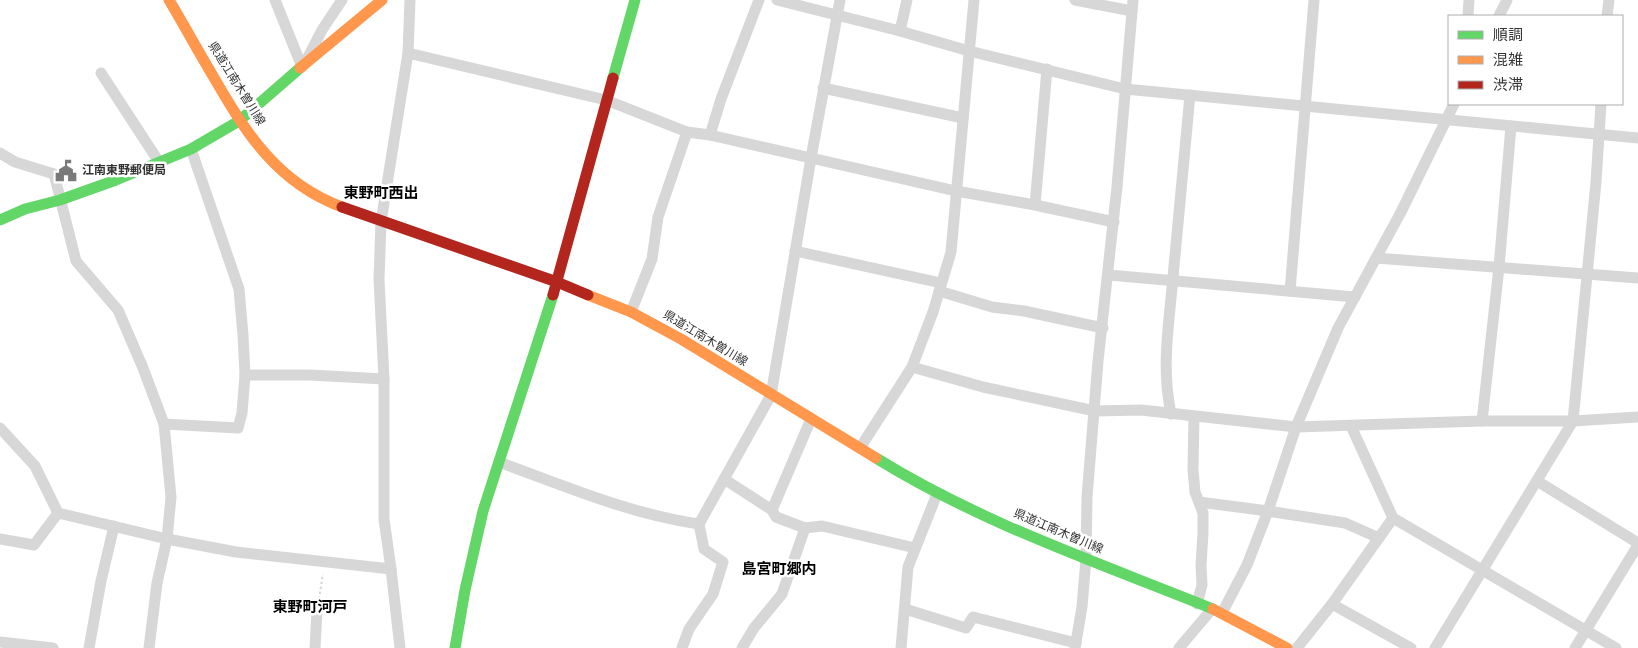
<svg xmlns="http://www.w3.org/2000/svg" width="1638" height="648" viewBox="0 0 1638 648" font-family="Overpass,'Noto Sans JP',sans-serif">
<rect width="100%" height="100%" fill="#fff"/>
<g fill="none" stroke-linecap="round" stroke-linejoin="round">
<path stroke="#d6d6d6" stroke-width="2" stroke-dasharray="2.5 2.5" stroke-linecap="butt" d="M319 599 323 574"/>
<g stroke="#d7d7d7" stroke-width="11">
<path d="M275 0 302 67"/>
<path d="M777 0 900 31 969 51 1125 89 1638 138"/>
<path d="M1075 0 1132 11"/>
<path d="M1468 16 1469 0"/>
<path d="M1499 16 1507 0"/>
<path d="M1607 16 1609 0"/>
<path d="M900 31 907 0"/>
<path d="M408 53 606 100 687 132 710 135 956 191 1035 205 1114 222"/>
<path d="M307 59 322 30 342 0"/>
<path d="M101 73 159 162"/>
<path d="M823 88 963 118"/>
<path d="M1511 126 1499 267 1482 421H1573L1638 417"/>
<path d="M710 135 721 99 759 0"/>
<path d="M0 153 15 162 54 174 76 261 118 310 143 368 164 424 171 497 167 539 157 583 149 648"/>
<path d="M1035 205 1047 69"/>
<path d="M795 251 941 283"/>
<path d="M1376 258 1638 278"/>
<path d="M1109 275 1355 297"/>
<path d="M939 291 992 307 1024 311 1103 328"/>
<path d="M1290 291 1314 0"/>
<path d="M631 312 652 259 658 217 687 132"/>
<path d="M912 367 983 387 1095 411 1141 410 1296 427 1482 421"/>
<path d="M245 375H310L384 379"/>
<path d="M1171 414C1161 365 1169 326 1173 277 1179 217 1184 156 1190 95"/>
<path d="M1194 416 1193 469 1195 492 1203 513V533L1201 565 1202 585 1197 604"/>
<path d="M164 424 238 428 242 413 245 375 243 335 239 289 191 149"/>
<path d="M1351 426 1393 518 1616 648"/>
<path d="M0 428 35 466 58 513 167 539 236 552 391 569"/>
<path d="M860 448 912 367 933 312 951 252 974 0"/>
<path d="M499 462C564 486 630 514 699 524"/>
<path d="M724 479 772 510 776 517 805 528 822 526 915 548"/>
<path d="M1537 481 1638 543"/>
<path d="M1199 502 1268 511 1345 523 1379 538"/>
<path d="M772 510 811 419"/>
<path d="M0 539 34 545 58 513"/>
<path d="M1332 604 1411 648"/>
<path d="M905 609 966 628 973 617 1076 643"/>
<path d="M1222 613 1247 565 1268 511 1296 427 1338 328 1401 212 1454 104"/>
<path d="M0 642 53 648"/>
<path d="M89 648 101 581 114 526"/>
<path d="M315 648 317 611"/>
<path d="M400 648 391 569 384 519V379L379 279 381 222 408 53 410 0"/>
<path d="M682 648 689 629 713 594 723 562 704 549 699 524 771 395 811 158 840 0"/>
<path d="M742 648 754 628 782 594 805 528"/>
<path d="M901 648 908 567 937 494"/>
<path d="M1075 648 1082 607 1086 559 1087 497 1098 361 1117 187 1133 0"/>
<path d="M1179 648 1212 609"/>
<path d="M1297 648 1332 604 1393 518"/>
<path d="M1435 648 1573 421 1596 182 1601 104"/>
<path d="M1575 648 1638 545"/>
</g>
<g stroke="#63d668" stroke-width="11">
<path d="M613 78 635 0"/>
<path d="M0 220 25 209 60 200 116 180 191 149 239 121 300 68"/>
<path d="M876 458C981 523 1099 563 1213 609"/>
<path d="M455 648 465 590 483 511 553 295"/>
</g>
<g stroke="#ff974d" stroke-width="11">
<path d="M169 0C184 25 198 51 213 76 246 133 277 183 342 207"/>
<path d="M300 68 382 0"/>
<path d="M588 295 631 312 681 339 876 458"/>
<path d="M1213 609 1287 648"/>
</g>
<g stroke="#b3261e" stroke-width="11">
<path d="M342 207 557 282 588 295"/>
<path d="M553 295 613 78"/>
</g>
</g>
<defs>
<g id="civic-bare" transform="scale(1.725)"><path d="M-.6-6.5H3V-4.5H.6V-3L4-1V1h2V6H-6V1h2V-1L-.6-3ZM-1.2 2.5V6h2.4V2.5Z" fill="#7a7a7a" stroke="#fff" stroke-width="2.5" paint-order="stroke"/></g>
</defs>
<g fill-rule="evenodd">
<use href="#civic-bare" x="66" y="171"/>
</g>
<g text-anchor="middle" dominant-baseline="central" stroke-width="5" stroke-linejoin="round" paint-order="stroke">
<g font-size="12" fill="#333" stroke="#fff">
<text transform="translate(236 84) rotate(58)">県道江南木曽川線</text>
<text transform="translate(705 339) rotate(31)">県道江南木曽川線</text>
<text transform="translate(1058 532) rotate(23)">県道江南木曽川線</text>
</g>
<g font-size="12" font-weight="bold" fill="#333" stroke="#fff" text-anchor="start">
<text x="82" y="171">江南東野郵便局</text>
</g>
<g font-size="15" font-weight="bold" fill="#000" stroke="#fff">
<text x="381" y="194">東野町西出</text>
<text x="779" y="570">島宮町郷内</text>
<text x="310" y="608">東野町河戸</text>
</g>
</g>
<rect x="1448" y="15" width="175" height="90" fill="#ffffff" stroke="#adadad"/>
<rect x="1458" y="31" width="25" height="8" fill="#63d668" stroke="#adadad"/>
<text x="1493" y="40" font-size="15" fill="#333333">順調</text>
<rect x="1458" y="56" width="25" height="8" fill="#ff974d" stroke="#adadad"/>
<text x="1493" y="65" font-size="15" fill="#333333">混雑</text>
<rect x="1458" y="81" width="25" height="8" fill="#b3261e" stroke="#adadad"/>
<text x="1493" y="90" font-size="15" fill="#333333">渋滞</text>
</svg>
